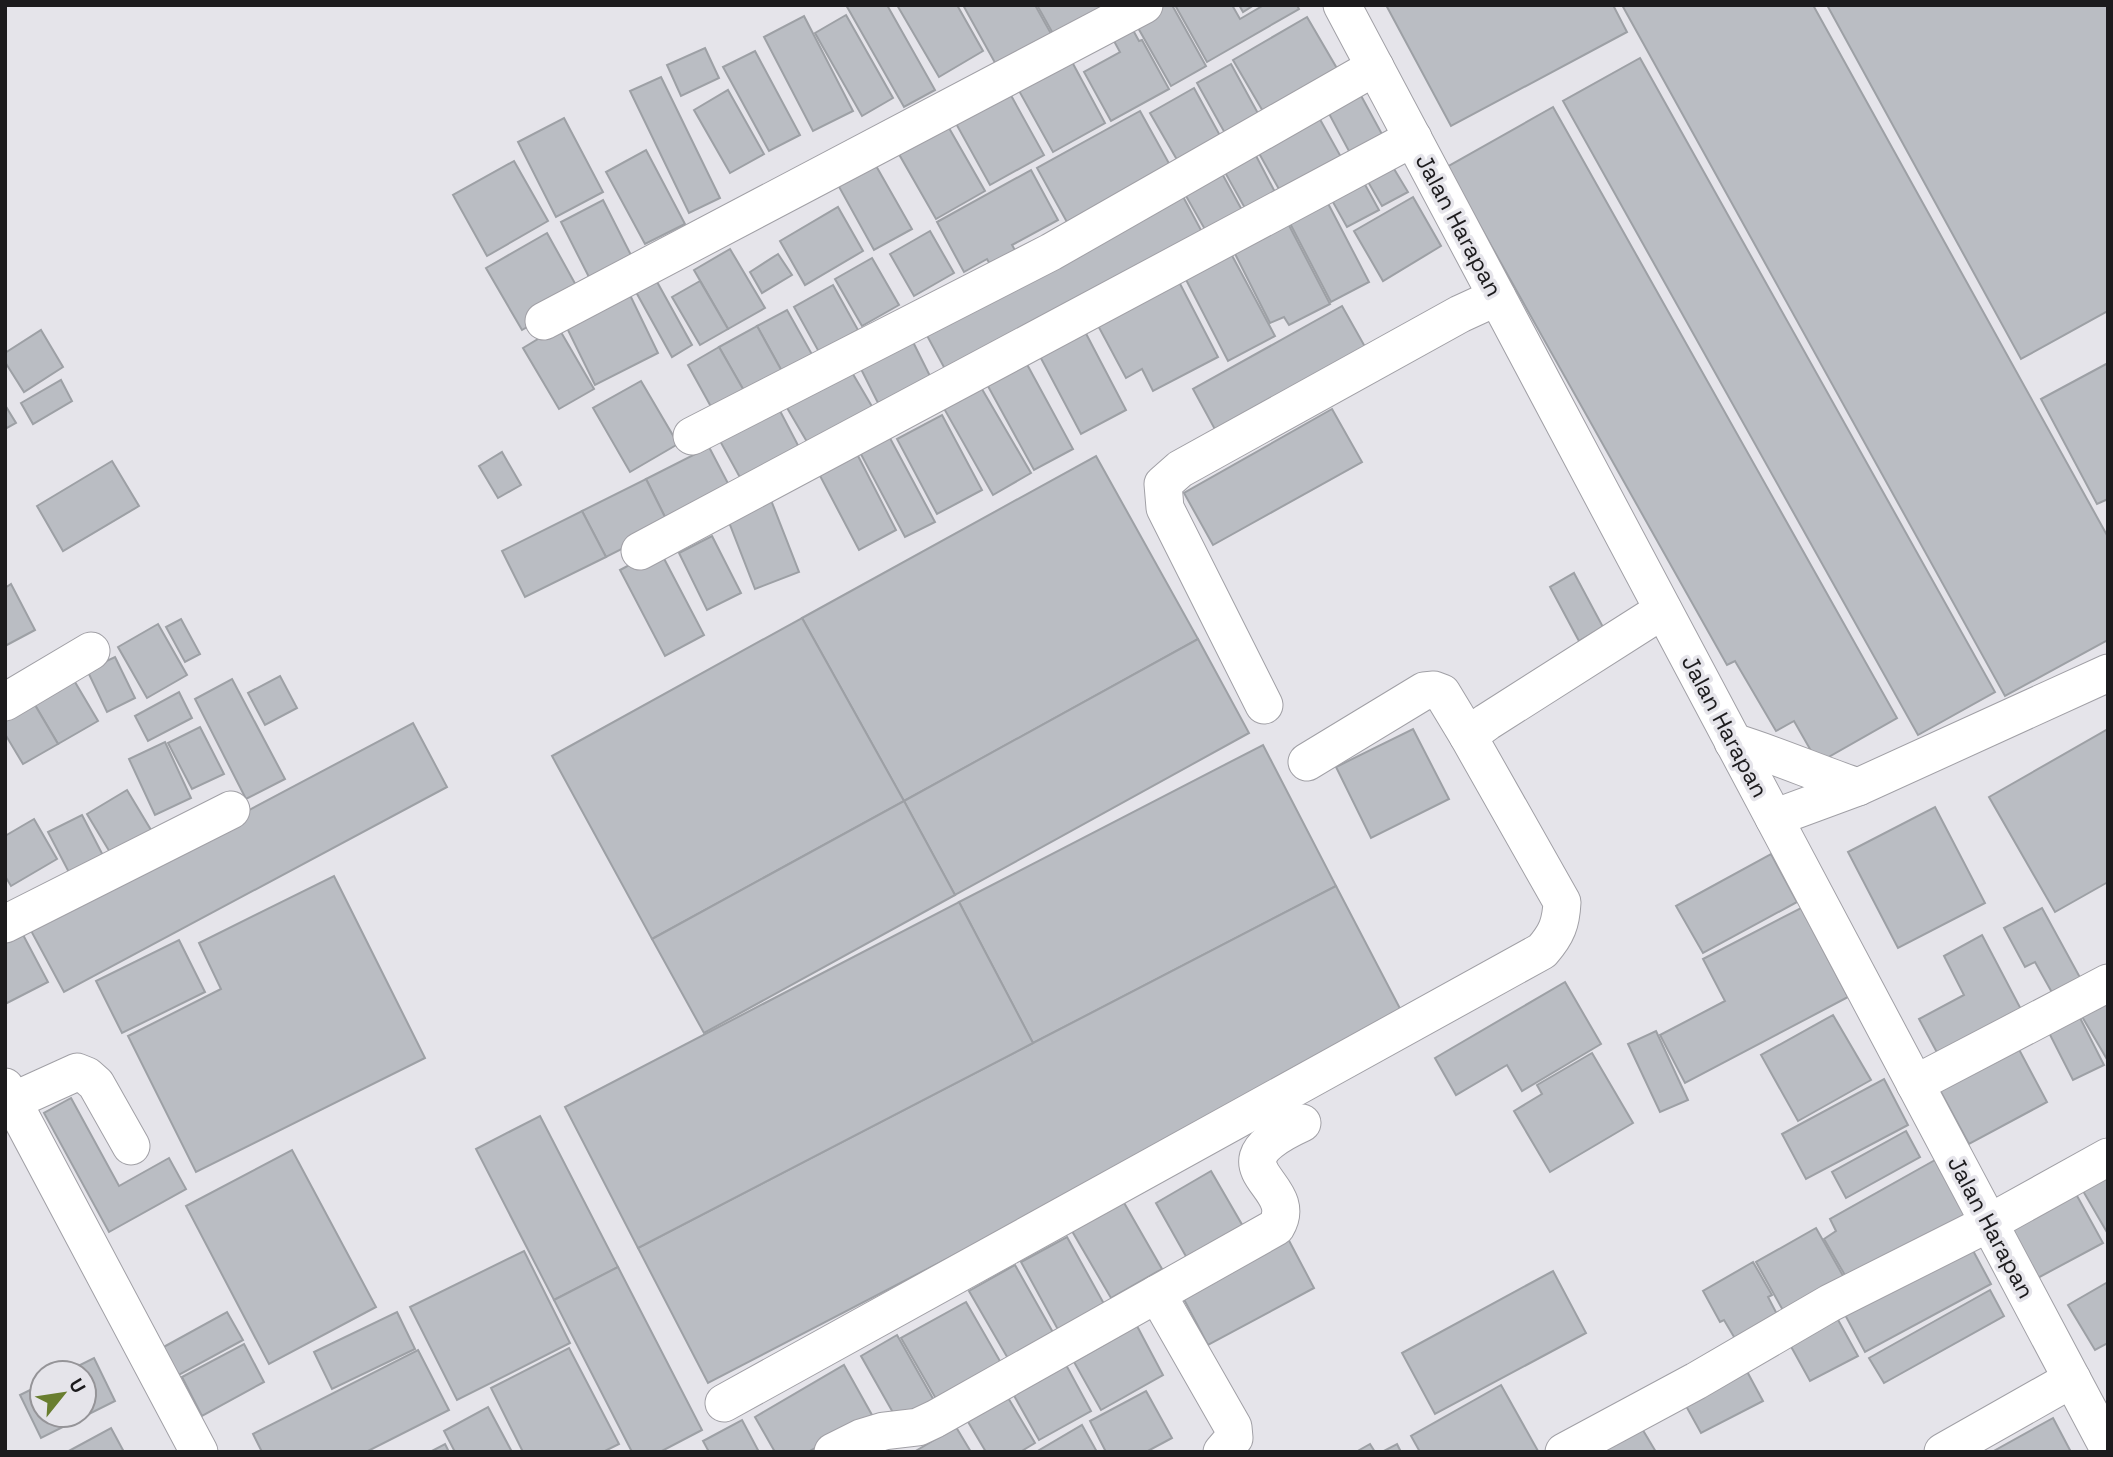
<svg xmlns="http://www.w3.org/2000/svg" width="2113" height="1457" viewBox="0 0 2113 1457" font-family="'Space Grotesk',sans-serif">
<rect width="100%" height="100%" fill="#e5e4ea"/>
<g fill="#babdc3" stroke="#9da0a5" stroke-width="2">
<path d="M846 5H887L935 90 904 107Z"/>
<path d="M897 5H957L983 51 939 77Z"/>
<path d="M963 5H1035L1054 39 999 70Z"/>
<path d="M1037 5H1104L1107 10 1056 39Z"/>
<path d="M1157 5H1172L1206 66 1171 86 1133 19Z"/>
<path d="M1175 5H1232L1240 19 1264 5H1297L1299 9 1207 62Z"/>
<path d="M1239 5H1254L1243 12Z"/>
<path d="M1386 5H1613L1627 32 1451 126Z"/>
<path d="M1622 5H1813L2108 537V640L2005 696Z"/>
<path d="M1827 5H2108V311L2021 359Z"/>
<path d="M846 15 893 98 862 116 815 33Z"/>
<path d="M804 16 853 111 813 131 764 37Z"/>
<path d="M1307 17 1342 77 1268 120 1233 60Z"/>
<path d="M1128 21 1139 41 1142 40 1169 89 1111 121 1084 72 1120 52 1109 32Z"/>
<path d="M705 48 719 78 681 96 667 65Z"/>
<path d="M755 51 800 135 769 151 723 67Z"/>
<path d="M1640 58 1995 692 1918 735 1563 101Z"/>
<path d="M1071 60 1105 123 1053 152 1018 89Z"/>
<path d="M1231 64 1260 117 1226 135 1197 83Z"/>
<path d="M661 77 720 198 689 213 630 91Z"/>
<path d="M1194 88 1223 141 1180 165 1150 113Z"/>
<path d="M728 90 764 154 730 173 694 110Z"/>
<path d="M1008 90 1044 155 990 185 954 120Z"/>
<path d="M1359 92 1383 136 1350 153 1327 110Z"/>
<path d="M1553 107 1897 718 1818 763 1794 721 1776 731 1735 661 1727 665 1447 167Z"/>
<path d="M1140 111 1171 167 1068 224 1037 168Z"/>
<path d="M1317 114 1341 157 1280 191 1256 148Z"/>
<path d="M564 118 603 192 556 217 518 142Z"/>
<path d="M945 121 985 191 936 219 896 149Z"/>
<path d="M646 150 685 224 645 244 606 172Z"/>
<path d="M1253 150 1276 194 1246 210 1222 167Z"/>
<path d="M1385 154 1408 192 1382 206 1360 168Z"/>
<path d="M514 161 548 221 487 256 453 195Z"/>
<path d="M875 164 912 229 874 250 838 185Z"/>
<path d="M1219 168 1243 212 1207 233 1182 189Z"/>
<path d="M1031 170 1058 220 1012 245 1016 252 991 266 987 259 964 272 937 222Z"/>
<path d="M1357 170 1379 210 1347 227 1325 188Z"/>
<path d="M1321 190 1369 282 1331 302 1283 210Z"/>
<path d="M1180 191 1202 232 946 371 924 330Z"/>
<path d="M1413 197 1441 246 1383 281 1354 231Z"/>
<path d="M603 200 635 263 593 285 561 222Z"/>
<path d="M838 207 863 251 805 285 780 241Z"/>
<path d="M1282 212 1330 304 1289 325 1284 317 1270 323 1228 240Z"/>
<path d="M930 231 954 273 914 296 890 254Z"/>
<path d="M547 233 582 296 522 330 486 268Z"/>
<path d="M1228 248 1275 336 1228 361 1182 272Z"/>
<path d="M730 249 765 308 728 329 694 270Z"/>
<path d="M778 254 792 275 762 293 750 272Z"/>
<path d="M872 258 899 305 862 326 835 279Z"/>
<path d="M1177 278 1218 357 1153 391 1142 369 1126 378 1095 320Z"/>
<path d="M656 280 692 345 672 357 636 292Z"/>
<path d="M700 281 728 329 700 345 672 297Z"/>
<path d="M833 285 858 330 819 352 794 307Z"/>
<path d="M629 293 658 353 595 385 565 324Z"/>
<path d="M1342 306 1368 352 1218 435 1193 389Z"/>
<path d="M787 310 814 358 784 375 757 326Z"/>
<path d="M1081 324 1126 410 1081 434 1035 347Z"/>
<path d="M757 326 784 375 747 396 719 347Z"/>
<path d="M558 327 594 389 559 409 523 348Z"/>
<path d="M41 330 63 367 24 392 5 362V353Z"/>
<path d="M913 342 931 378 878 403 860 367Z"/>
<path d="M719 347 747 396 715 414 688 365Z"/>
<path d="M1023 357 1073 449 1034 470 984 379Z"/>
<path d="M2108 363V499L2097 504 2041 399Z"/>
<path d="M850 369 874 410 810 447 786 406Z"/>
<path d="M61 380 72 401 33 424 21 403Z"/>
<path d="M641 381 678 444 630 472 593 408Z"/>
<path d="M979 384 1031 473 993 495 942 405Z"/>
<path d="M5 405 16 423 5 429Z"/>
<path d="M779 409 801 451 743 483 720 441Z"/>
<path d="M1332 409 1362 462 1213 545 1184 493Z"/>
<path d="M942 415 982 490 937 514 897 439Z"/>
<path d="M884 427 935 522 905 537 855 443Z"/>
<path d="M709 447 733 493 669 525 646 479Z"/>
<path d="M502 452 521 485 498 498 479 466Z"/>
<path d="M856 452 896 530 859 550 818 472Z"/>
<path d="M1096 456 1198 639 904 801 802 618Z"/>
<path d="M112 461 139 506 63 551 37 506Z"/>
<path d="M646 479 669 525 606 557 582 511Z"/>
<path d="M769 495 799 572 755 589 725 512Z"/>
<path d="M582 511 606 557 525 597 502 551Z"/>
<path d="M712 536 741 593 707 610 679 553Z"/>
<path d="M659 549 704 635 665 656 620 570Z"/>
<path d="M1574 573 1603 627 1579 641 1550 587Z"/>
<path d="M11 584 35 630 5 646V588Z"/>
<path d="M802 618 904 801 652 939 552 756Z"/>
<path d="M181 619 200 654 185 662 166 627Z"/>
<path d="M158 624 187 675 147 698 118 647Z"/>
<path d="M1198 639 1249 733 955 895 904 801Z"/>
<path d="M115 657 135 698 107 712 87 670Z"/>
<path d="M280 676 297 708 265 725 248 693Z"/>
<path d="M72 677 98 721 58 744 32 700Z"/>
<path d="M232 679 285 779 246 799 195 699Z"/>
<path d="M179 692 192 718 148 741 135 716Z"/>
<path d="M32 700 58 744 23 764 5 734V715Z"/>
<path d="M413 723 447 787 64 992 29 927Z"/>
<path d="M200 727 224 774 192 789 168 743Z"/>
<path d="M1413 729 1449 799 1371 838 1336 767Z"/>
<path d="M2108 729V882L2055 912 1989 797Z"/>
<path d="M165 742 191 798 155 815 129 759Z"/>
<path d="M1263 745 1336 886 1033 1043 959 902Z"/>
<path d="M127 790 154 835 114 859 87 814Z"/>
<path d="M904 801 955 895 704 1033 652 939Z"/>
<path d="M1935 807 1985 903 1898 948 1848 852Z"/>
<path d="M82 815 109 867 75 884 48 832Z"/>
<path d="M34 819 57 859 11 886 5 876V836Z"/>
<path d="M1771 854 1797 902 1703 953 1676 906Z"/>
<path d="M334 876 425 1058 196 1172 128 1036 221 989 199 943Z"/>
<path d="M1336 886 1406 1020 708 1383 638 1248Z"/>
<path d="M959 902 1033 1043 638 1248 565 1107Z"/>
<path d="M1801 908 1848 997 1685 1083 1660 1035 1725 1001 1703 959Z"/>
<path d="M2042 908 2083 983 2055 998 2035 962 2025 967 2004 928Z"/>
<path d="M21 931 48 982 5 1004V939Z"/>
<path d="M1982 935 2024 1015 1941 1060 1919 1019 1964 995 1944 956Z"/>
<path d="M179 940 205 992 122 1033 96 981Z"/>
<path d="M1565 982 1601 1044 1522 1091 1507 1065 1456 1095 1435 1058Z"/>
<path d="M2108 990V1061L2077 1008Z"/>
<path d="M2076 1010 2104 1065 2073 1080 2045 1025Z"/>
<path d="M1833 1015 1871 1080 1798 1121 1761 1055Z"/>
<path d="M1656 1031 1688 1100 1660 1112 1628 1044Z"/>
<path d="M2014 1040 2047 1102 1969 1144 1936 1083Z"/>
<path d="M1592 1053 1633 1123 1550 1172 1514 1111 1542 1094 1537 1085Z"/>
<path d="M1884 1079 1908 1125 1806 1179 1782 1134Z"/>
<path d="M71 1098 119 1186 169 1158 186 1189 109 1232 44 1113Z"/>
<path d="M540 1116 618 1267 554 1300 476 1149Z"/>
<path d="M1906 1131 1920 1157 1846 1198 1832 1172Z"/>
<path d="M292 1150 376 1307 269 1364 186 1206Z"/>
<path d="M1935 1160 1969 1223 1853 1289 1824 1239 1836 1231 1830 1219Z"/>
<path d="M1211 1171 1244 1228 1188 1260 1156 1203Z"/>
<path d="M2108 1177V1234L2083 1191Z"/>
<path d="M2076 1194 2103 1243 2032 1281 2005 1232Z"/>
<path d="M1123 1201 1162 1269 1111 1298 1072 1231Z"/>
<path d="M1816 1228 1846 1281 1785 1314 1756 1262Z"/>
<path d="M1285 1233 1314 1288 1208 1345 1179 1290Z"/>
<path d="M1067 1237 1108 1311 1062 1337 1021 1262Z"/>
<path d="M1970 1245 1991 1284 1865 1352 1844 1313Z"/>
<path d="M524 1251 570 1343 457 1400 410 1307Z"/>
<path d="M1753 1262 1772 1295 1768 1297 1779 1318 1737 1342 1724 1320 1720 1322 1703 1291Z"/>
<path d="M1015 1265 1055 1336 1010 1362 969 1291Z"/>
<path d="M618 1267 702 1430 660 1452H632L554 1300Z"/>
<path d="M1553 1271 1586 1333 1435 1414 1402 1353Z"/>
<path d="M2108 1282V1343L2095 1350 2068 1305Z"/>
<path d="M1990 1290 2004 1316 1884 1383 1869 1358Z"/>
<path d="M966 1302 1004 1368 939 1404 901 1338Z"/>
<path d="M227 1312 243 1340 175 1377 160 1349Z"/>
<path d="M397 1312 415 1349 332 1389 314 1352Z"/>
<path d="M1837 1318 1858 1356 1810 1381 1789 1343Z"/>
<path d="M1137 1326 1163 1375 1101 1410 1074 1362Z"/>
<path d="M897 1335 936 1404 900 1425 861 1356Z"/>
<path d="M244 1344 264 1382 202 1416 182 1377Z"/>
<path d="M569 1348 619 1444 603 1452H523L491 1388Z"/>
<path d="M418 1350 449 1410 366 1452H262L253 1434Z"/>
<path d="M94 1358 115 1401 41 1438 20 1395 42 1384V1415H84V1373H64Z"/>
<path d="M1065 1363 1091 1411 1039 1440 1012 1392Z"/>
<path d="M1743 1364 1763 1401 1701 1433 1681 1397Z"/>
<path d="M844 1365 872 1415 808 1452H775L755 1417Z"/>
<path d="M1501 1385 1538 1451 1420 1452 1411 1436Z"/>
<path d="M1146 1391 1172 1438 1146 1452H1106L1090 1421Z"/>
<path d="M1007 1396 1035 1443 1020 1452H986L967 1420Z"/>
<path d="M488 1407 512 1452H455L444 1431Z"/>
<path d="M2053 1418 2071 1452H1992Z"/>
<path d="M742 1420 759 1452H709L703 1441Z"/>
<path d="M1082 1425 1097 1452H1036Z"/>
<path d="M956 1427 971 1452H914Z"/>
<path d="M1641 1427 1656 1452H1600Z"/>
<path d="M111 1428 124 1452H67Z"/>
<path d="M445 1444 449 1452H430Z"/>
<path d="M1370 1444 1375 1452H1356Z"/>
<path d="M1397 1444 1401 1452H1382Z"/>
</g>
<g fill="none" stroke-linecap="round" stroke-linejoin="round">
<g stroke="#a1a0a6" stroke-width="39">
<g id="minor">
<path d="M1342 5 2108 1447"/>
<path d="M544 321 1144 5"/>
<path d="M692 436 1051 252 1375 67"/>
<path d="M640 551 1413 138"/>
<path d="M5 702 91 651"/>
<path d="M1264 705 1165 508 1163 484 1180 469 1460 314 1497 297"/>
<path d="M1733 742C1776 755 1816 773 1858 787"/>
<path d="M1307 762 1424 691 1434 690 1442 693 1468 736"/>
<path d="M1774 818 1858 787 2108 673"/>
<path d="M5 924 231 810"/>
<path d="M1915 1084 2108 983"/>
<path d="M5 1087 199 1452"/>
<path d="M13 1101 77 1072 87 1076 96 1084 131 1146"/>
<path d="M1157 1294 1233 1427 1234 1438 1222 1452"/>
<path d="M724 1403 1542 951C1557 934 1561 923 1562 902L1468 736 1487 722 1663 610"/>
<path d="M833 1452 861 1438 884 1431 918 1427 935 1419 1276 1227C1303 1183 1204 1168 1302 1123"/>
<path d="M1564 1452 1696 1381 1830 1303 1989 1223 2108 1157"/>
<path d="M1943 1452 2072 1379"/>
</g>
</g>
<use href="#minor" stroke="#fff" stroke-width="37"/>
</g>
<g text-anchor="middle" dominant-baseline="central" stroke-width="7" stroke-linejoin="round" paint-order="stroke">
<g font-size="23" fill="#1c1b1d" stroke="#e5e4ea">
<text transform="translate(1459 225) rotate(62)">Jalan Harapan</text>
<text transform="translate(1725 726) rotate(62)">Jalan Harapan</text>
<text transform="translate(1991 1227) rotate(62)">Jalan Harapan</text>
</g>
</g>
<rect width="2113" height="1457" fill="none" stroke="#1c1b1d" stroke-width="14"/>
<g transform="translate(63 1394) rotate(60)"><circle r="33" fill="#e5e4ea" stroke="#959498" stroke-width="2"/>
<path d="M0-5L12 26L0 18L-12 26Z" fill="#697e2f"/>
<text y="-10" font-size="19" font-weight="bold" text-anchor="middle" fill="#1c1b1d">U</text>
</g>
</svg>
